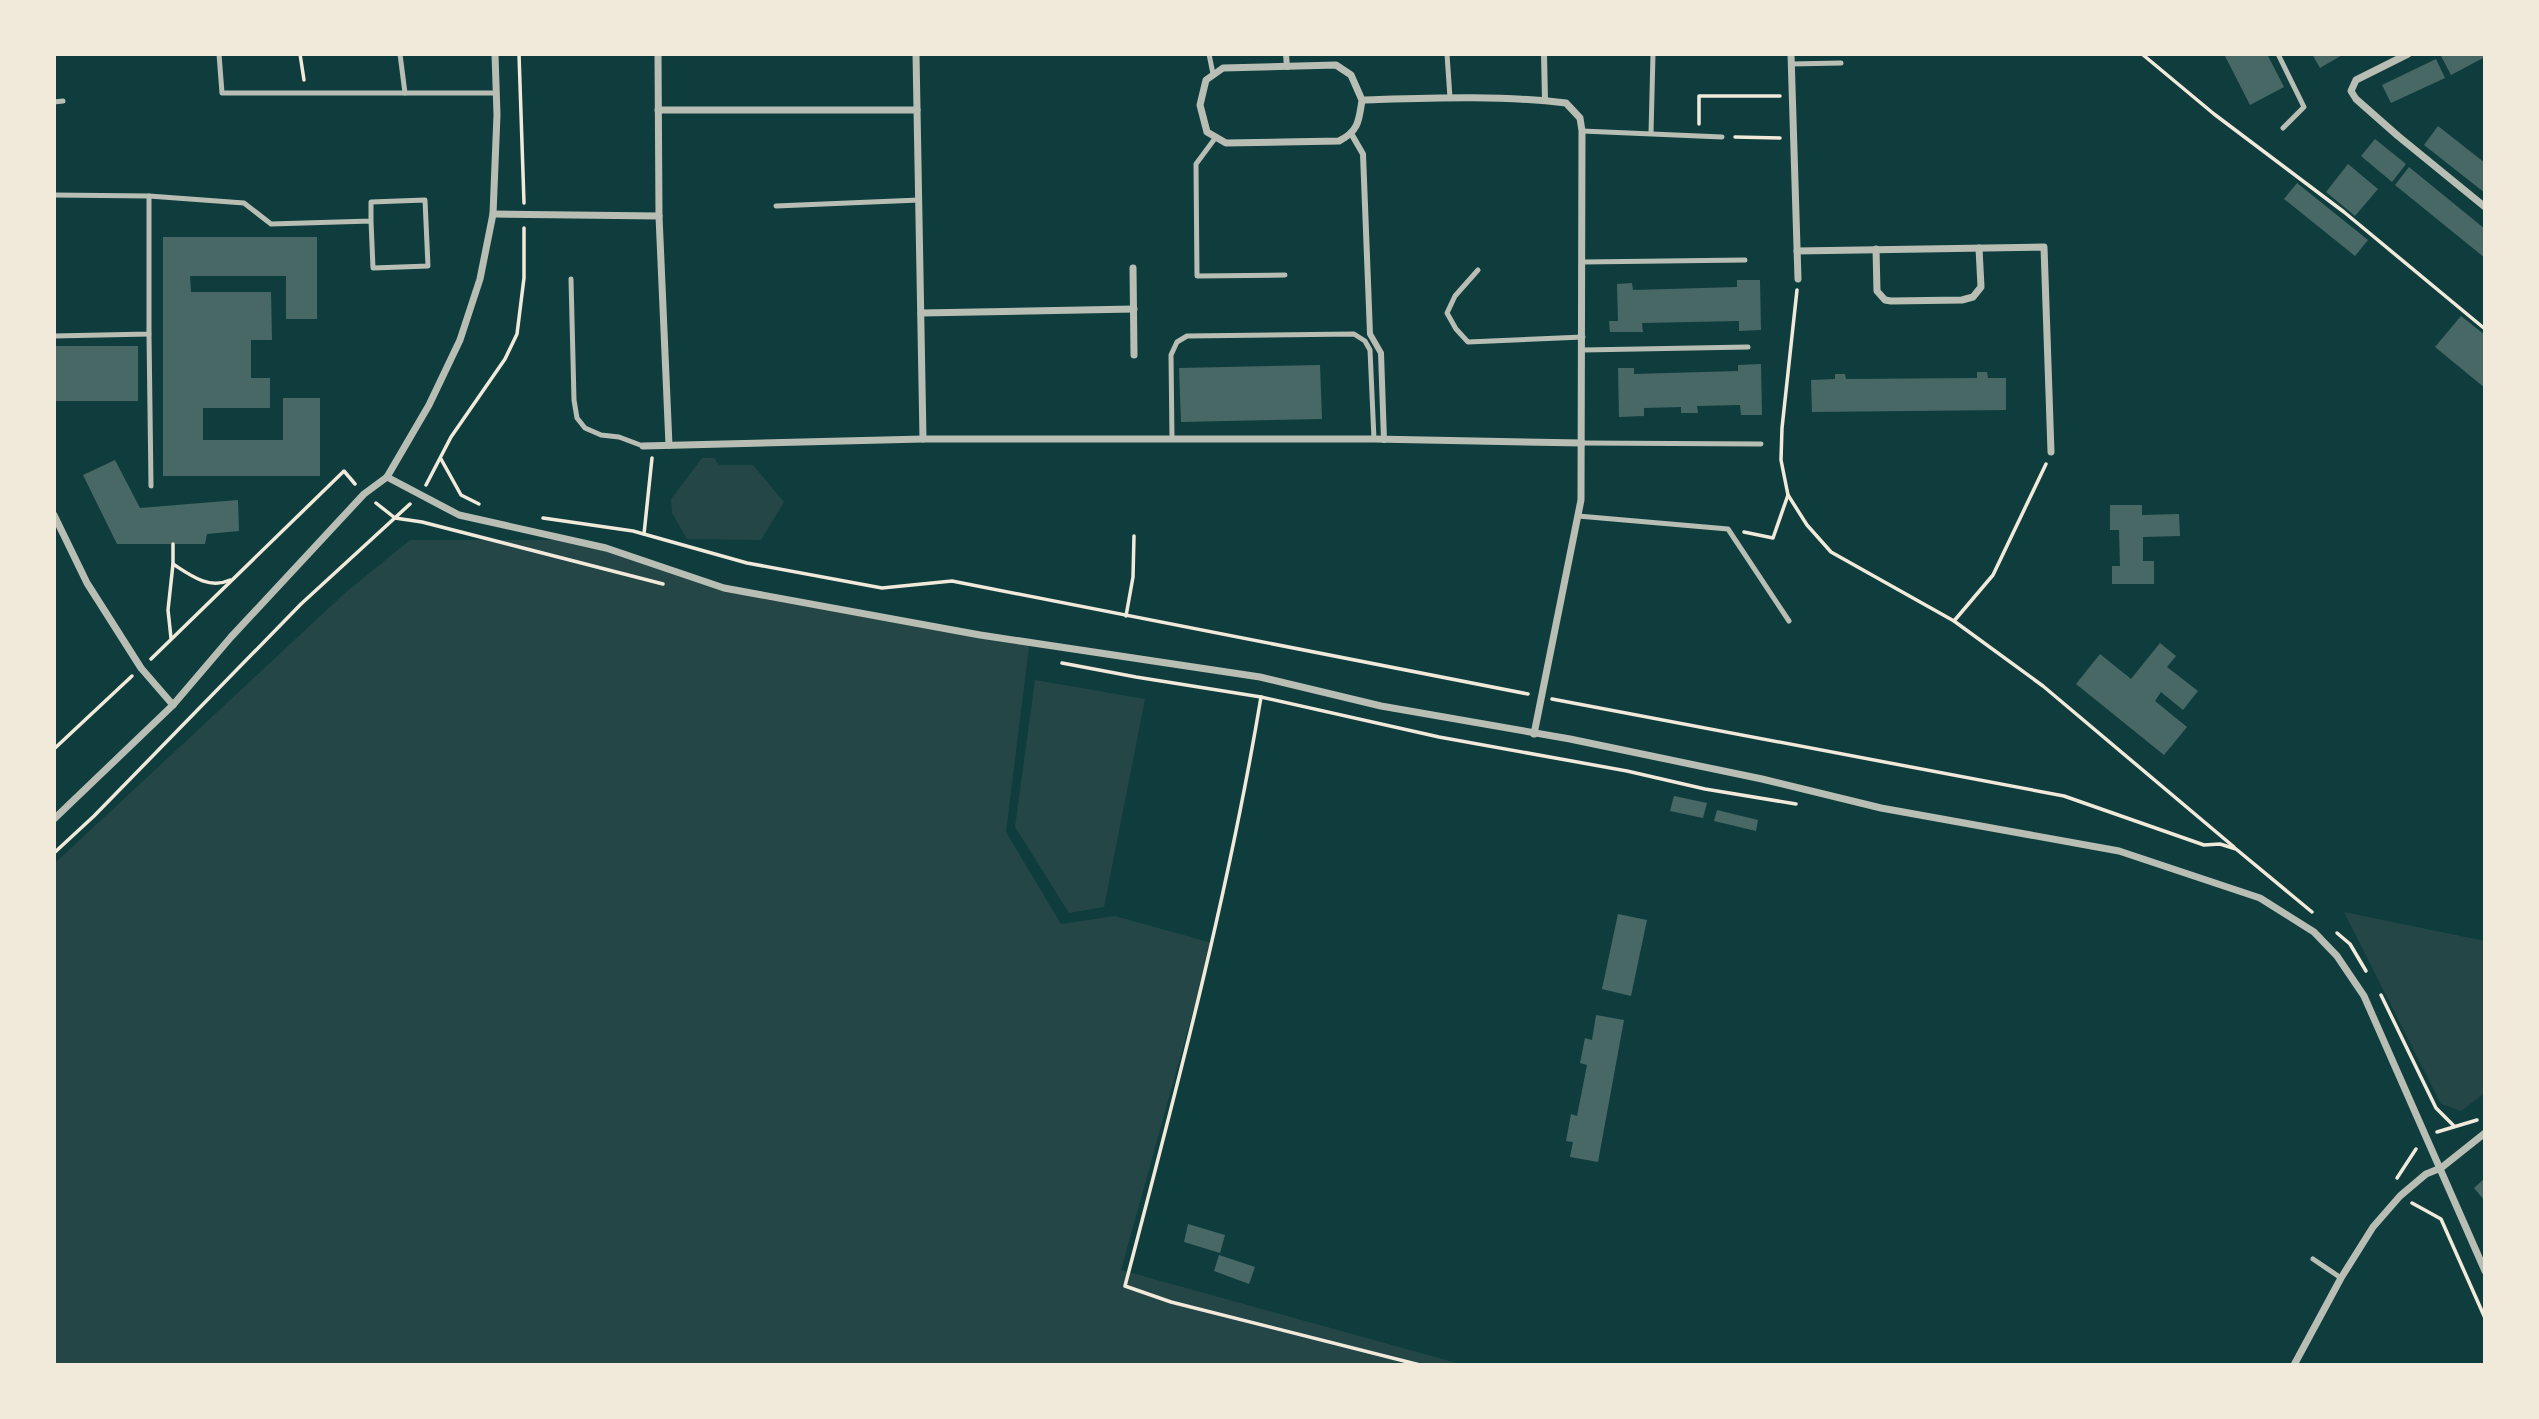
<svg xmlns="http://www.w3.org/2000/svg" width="2539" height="1419" viewBox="0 0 2539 1419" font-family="'Source Serif 4',serif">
<rect width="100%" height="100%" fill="#0f3d3e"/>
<g fill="#244646">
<path d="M702 458H714L719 465H753L784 502 761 540 687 539 672 513 671 499Z"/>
<path d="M410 540H571L740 590 825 606 1030 639 1006 832 1061 924 1115 916 1212 943 1121 1270 1464 1365H54V864L345 593Z"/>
<path d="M1035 680 1145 699 1104 907 1069 913 1015 827Z"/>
<path d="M2344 912 2485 941V1093L2461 1111 2441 1104Z"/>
</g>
<g fill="#486865">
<path d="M2224 54H2267L2284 87 2250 105Z"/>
<path d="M2312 54H2344L2320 68Z"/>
<path d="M2440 54H2485V57L2451 75Z"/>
<path d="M2436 59 2445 78 2391 103 2382 85Z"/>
<path d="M2438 126 2485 163V193L2424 145Z"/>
<path d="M2375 139 2406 164 2392 182 2361 156Z"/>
<path d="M2348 164 2378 189 2355 216 2326 192Z"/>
<path d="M2409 167 2485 229V258L2395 185Z"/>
<path d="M2297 183 2368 240 2355 256 2284 199Z"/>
<path d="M163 237H317V319H286V276H190L191 292H271L272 340H251V378H270V408H203V440H283V398H320V476H163Z"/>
<path d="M1737 280H1760L1761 330 1739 331V321L1642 323 1643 332H1610L1609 321H1618L1617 284 1632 283 1633 290 1737 287Z"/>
<path d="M2461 316 2485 335V388L2435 347Z"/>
<rect x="54" y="346" width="84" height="55"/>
<path d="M1761 364 1762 415H1741L1740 405 1697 406 1698 413H1681V407L1644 408V416L1619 417 1618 368H1634V374L1738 371V365Z"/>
<path d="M1320 365 1322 419 1181 422 1179 368Z"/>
<path d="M1977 372H1987L1988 378H2006V410L1812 412 1811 380 1835 379V374H1845L1846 379 1977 378Z"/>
<path d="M115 460 140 508 238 500 239 531 207 534 205 544H117L83 475Z"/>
<path d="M2110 505H2142V515L2179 514 2180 536 2143 537V561H2154V584H2112V566H2120L2119 530H2110Z"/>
<path d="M2160 643 2176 656 2167 667 2198 691 2183 710 2161 692 2155 701 2187 727 2164 755 2076 684 2100 654 2131 679Z"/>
<path d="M1674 796 1707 803 1703 818 1670 811Z"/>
<path d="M1717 810 1758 820 1756 831 1714 821Z"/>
<path d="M1618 914 1647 920 1631 996 1602 989Z"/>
<path d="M1596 1015 1624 1020 1598 1162 1570 1157 1573 1142 1566 1141 1571 1114 1577 1116 1587 1065 1580 1063 1585 1038 1592 1040Z"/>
<path d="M2485 1178V1201L2474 1188Z"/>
<path d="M1188 1224 1225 1235 1220 1253 1184 1242Z"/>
<path d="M1219 1255 1255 1267 1249 1284 1214 1271Z"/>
</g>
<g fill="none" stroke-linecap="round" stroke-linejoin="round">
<g stroke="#f1e9da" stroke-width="3.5">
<path d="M300 54 304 80"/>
<path d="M519 54 524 203"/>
<path d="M2142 54 2214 114 2344 212 2485 329"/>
<path d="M1699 124V96H1780"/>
<path d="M1735 137 1780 138"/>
<path d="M1797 290 1782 428 1781 460 1788 495 1807 525 1831 552 1954 621 2043 686 2234 847"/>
<path d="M441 459 461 495 479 504"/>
<path d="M426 485 451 437 505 359 517 334 524 278V228"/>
<path d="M376 503 395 518 422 522 663 584"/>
<path d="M543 518 633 531 747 563 882 588 952 581 1528 694"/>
<path d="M1744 532 1773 538 1788 495"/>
<path d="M644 534 652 458"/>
<path d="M173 544V564C190 575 209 590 230 580"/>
<path d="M1126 616 1133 577 1134 536"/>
<path d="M1954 621 1993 575 2046 464"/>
<path d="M171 638 168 610 173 564"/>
<path d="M151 659 344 471 355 484"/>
<path d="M1062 663 1136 677 1261 697 1439 737 1627 771 1705 789 1796 804"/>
<path d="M1261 697C1228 896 1176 1091 1125 1286L1171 1302 1420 1365"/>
<path d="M1552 699 2064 796 2204 845 2220 844 2236 849 2312 912"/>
<path d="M54 749 132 676"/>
<path d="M54 853 94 816 301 604 410 504"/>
<path d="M2337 933 2350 944 2366 971"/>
<path d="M2381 995 2436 1108 2454 1126"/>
<path d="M2437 1132 2477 1120"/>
<path d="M2397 1178 2416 1149"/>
<path d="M2412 1203 2441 1219 2485 1318"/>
</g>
<g stroke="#b8beb3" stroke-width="5">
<path d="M219 54 222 93H496"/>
<path d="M400 54 405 93"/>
<path d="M1209 54 1213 74"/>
<path d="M1447 54 1450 98"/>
<path d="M2278 54 2304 107 2283 128"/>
<path d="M1791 64 1841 63"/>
<path d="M54 102 63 101"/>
<path d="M1582 131 1722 137"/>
<path d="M1651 133 1653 54"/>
<path d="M1216 137 1196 164 1197 276 1285 275"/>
<path d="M54 195 149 196 244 203 271 224 371 221V202L425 200 428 266 373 268 371 221"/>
<path d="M776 206 919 200"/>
<path d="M1583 262 1745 260"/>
<path d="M1478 270 1455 296 1447 313 1456 329 1468 342 1583 337"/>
<path d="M571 279 574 400 577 418 585 428 601 435 619 437 643 446"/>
<path d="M149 334 151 486"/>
<path d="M54 336 149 334V196"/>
<path d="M1583 350 1748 347"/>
<path d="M1172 439 1171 355 1177 342 1187 336 1354 334 1365 341 1370 350 1374 439"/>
<path d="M1582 443 1761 444"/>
<path d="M1578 516 1728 529 1789 621"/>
<path d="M2313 1259 2341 1278"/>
</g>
<g stroke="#b8beb3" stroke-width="6">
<path d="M1286 54 1287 67"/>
<path d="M1544 54 1545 101"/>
<path d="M1352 135 1363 154 1370 334 1381 353 1384 440"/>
</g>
<g stroke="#b8beb3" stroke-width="7">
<path d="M658 54 659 216 669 445"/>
<path d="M916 54 923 439"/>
<path d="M1791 54 1798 279"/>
<path d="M2408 54 2356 80 2351 91 2356 99 2398 136 2485 207"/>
<path d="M1362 100 1351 75 1336 65 1223 68 1206 80 1200 105 1207 132 1226 143 1339 141C1359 131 1359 120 1362 100 1430 98 1499 95 1566 103L1580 118 1582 131 1581 500 1534 734"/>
<path d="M658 110H917"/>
<path d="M493 214 659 216"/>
<path d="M1876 249 1877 291 1885 300 1891 301 1962 300 1973 297 1981 287 1979 248"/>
<path d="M1797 251 2044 247 2051 452"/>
<path d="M1133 268 1134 355"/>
<path d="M921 313 1134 309"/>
<path d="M643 446 923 439H1374L1582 443"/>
<path d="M387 477 459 515 606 548 724 588 980 635 1260 677 1381 706 1570 739 1762 779 1881 808 2119 851 2260 898 2314 932 2337 956 2364 996 2485 1271"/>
<path d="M54 515 87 583 141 668 173 705"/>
<path d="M54 819 173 705 231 637 364 494 387 477 429 405 460 340 480 279 493 214 497 115 495 54"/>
<path d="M2294 1365 2341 1278 2373 1227 2400 1196 2426 1174 2441 1168 2485 1133"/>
</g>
</g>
<rect width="2539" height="1419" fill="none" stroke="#f1e9da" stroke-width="112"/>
</svg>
